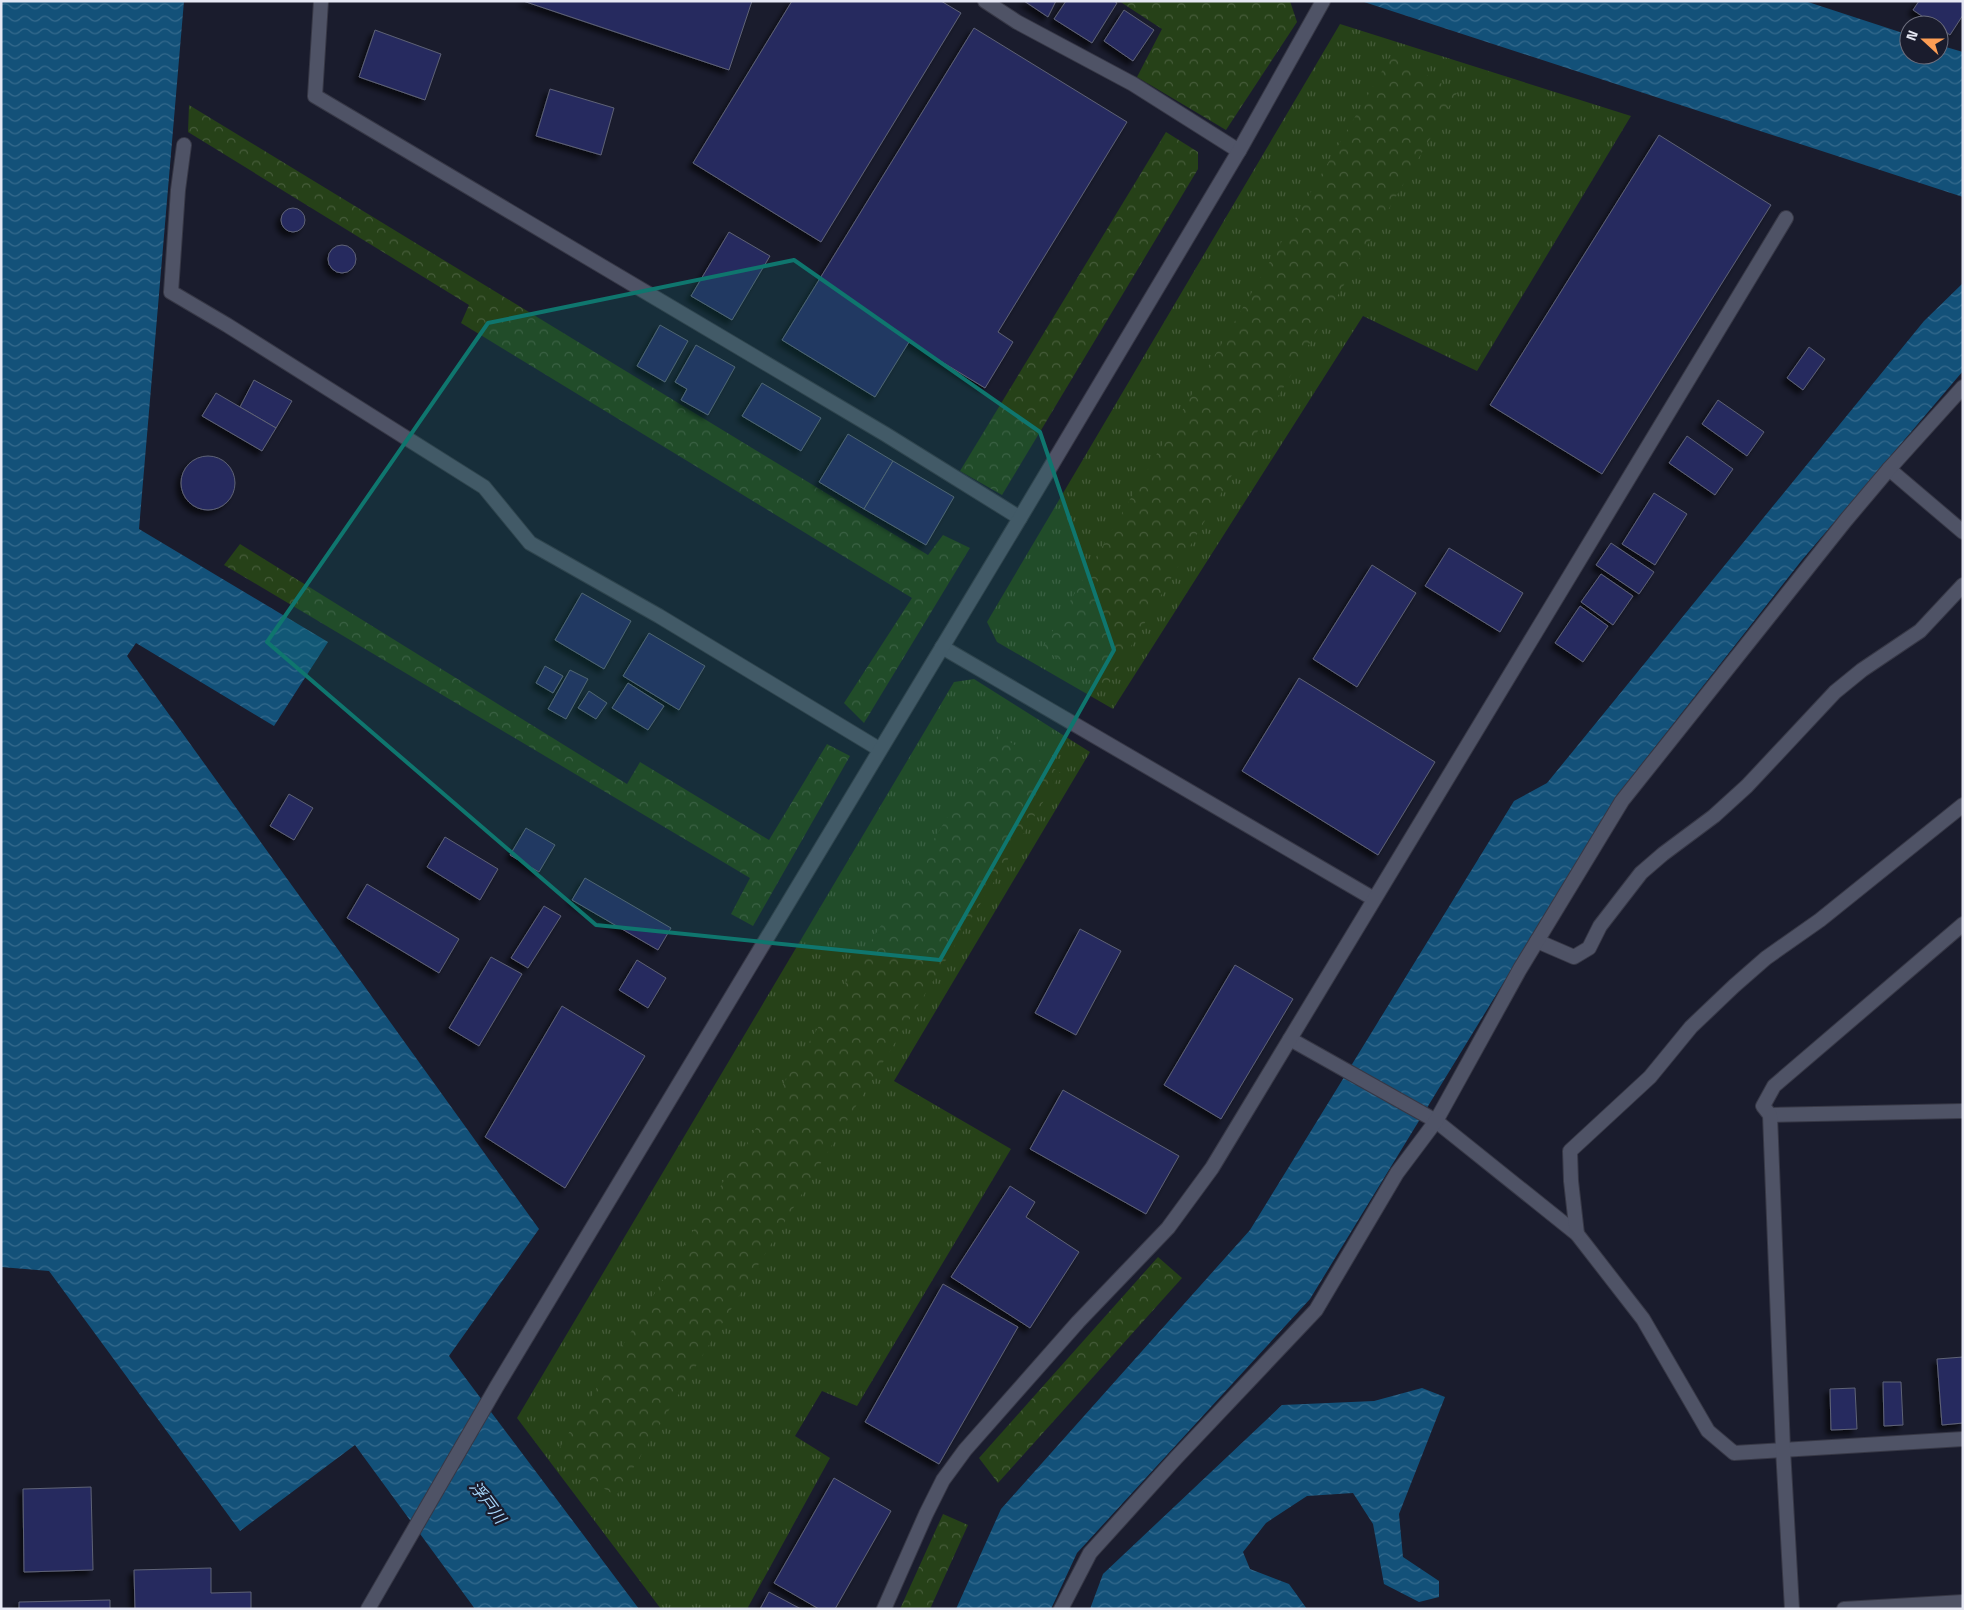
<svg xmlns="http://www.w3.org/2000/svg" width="1964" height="1610" viewBox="0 0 1964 1610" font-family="'Titillium Web','Noto Sans JP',sans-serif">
<defs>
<pattern id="grass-tufts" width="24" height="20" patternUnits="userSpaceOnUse" patternTransform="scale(1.25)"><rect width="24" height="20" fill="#264118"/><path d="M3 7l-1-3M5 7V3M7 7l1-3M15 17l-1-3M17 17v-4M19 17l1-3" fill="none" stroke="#465c3a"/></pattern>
<pattern id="forest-crowns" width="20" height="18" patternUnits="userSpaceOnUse" patternTransform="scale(1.25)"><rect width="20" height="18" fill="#264118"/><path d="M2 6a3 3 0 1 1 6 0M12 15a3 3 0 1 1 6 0" fill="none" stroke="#465c3a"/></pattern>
<pattern id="water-waves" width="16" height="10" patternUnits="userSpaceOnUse" patternTransform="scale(1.25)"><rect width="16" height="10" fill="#135179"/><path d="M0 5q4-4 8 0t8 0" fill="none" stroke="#356a8d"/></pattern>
<filter id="shadow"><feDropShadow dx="-4.5" dy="4.5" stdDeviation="2.5" flood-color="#0009"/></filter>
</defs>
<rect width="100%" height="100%" fill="#1a1c2d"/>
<g fill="url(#grass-tufts)">
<path d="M1340 24 1631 116 1477 371 1363 316 1113 709 997 642 987 622Z"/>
<path d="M974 679 1090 752 894 1081 1011 1149 857 1406 822 1391 795 1436 830 1458 747 1609H661L517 1418 954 682Z"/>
</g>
<g fill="url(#forest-crowns)">
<path d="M1119 1H1290L1297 22 1226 130 1137 77 1162 29Z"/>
<path d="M1392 54 1457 93 1107 687 1042 649Z"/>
<path d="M189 105 928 555 943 535 970 548 864 723 844 703 912 598 461 323 469 305 188 132Z"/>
<path d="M1166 132 1198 152V169L1002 495 960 471Z"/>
<path d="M240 544 627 784 640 762 769 840 827 744 850 756 753 926 731 914 750 878 224 565Z"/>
<path d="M998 735 1061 773 616 1496 554 1457Z"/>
<path d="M1158 1257 1182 1278 998 1483 979 1458Z"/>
<path d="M943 1514 968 1525 930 1609H900Z"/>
</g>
<g fill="url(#water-waves)">
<path d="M1 1H184L139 529 328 642 274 726 136 643 127 656 539 1229 449 1356 639 1609H475L355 1445 240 1531 49 1271 1 1267Z"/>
<path d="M1361 1H1805L1909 35V55H1939V45L1963 52V197Z"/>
<path d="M1963 283V371L1802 560 1622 789 1310 1299 1077 1553 1051 1609H956L1001 1509 1250 1230 1514 801 1547 783 1924 321Z"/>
<path d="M1422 1388 1445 1397 1399 1514 1403 1557 1439 1581V1597L1419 1602 1384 1584 1373 1524 1353 1493 1307 1496 1266 1523 1243 1552 1250 1569 1289 1584 1307 1609H1090L1103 1574 1282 1405 1374 1401Z"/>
</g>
<g fill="#282b5e" stroke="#5e6276" filter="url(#shadow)">
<path d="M523 1H752L729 70Z"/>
<path d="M792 1H941L961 13 821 242 693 163Z"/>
<path d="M1024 1H1056L1048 17Z"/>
<path d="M1066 1H1114L1117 3 1092 43 1054 19Z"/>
<path d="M1919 1H1963V15L1950 35 1939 27V25H1935L1913 10Z"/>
<path d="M1124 10 1154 30 1133 61 1104 41Z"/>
<path d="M974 28 1127 122 998 332 1013 342 985 388 909 342 875 397 782 340Z"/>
<path d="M375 30 441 54 425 100 359 77Z"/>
<path d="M550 89 614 108 601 155 536 136Z"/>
<path d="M1659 135 1771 205 1602 474 1490 405Z"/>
<circle cx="293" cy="220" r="12"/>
<path d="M729 232 770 256 732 320 691 296Z"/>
<circle cx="342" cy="259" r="14"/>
<path d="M660 325 688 341 665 382 637 366Z"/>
<path d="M696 345 735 367 708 415 681 400 687 389 675 382Z"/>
<path d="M1809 347 1825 359 1803 390 1787 378Z"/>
<path d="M254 380 292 401 276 428 240 407Z"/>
<path d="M762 383 821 418 801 451 742 416Z"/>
<path d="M216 393 276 428 262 451 202 416Z"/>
<path d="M1718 400 1764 432 1747 456 1702 424Z"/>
<path d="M848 434 893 461 864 509 819 482Z"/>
<path d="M1687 436 1733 469 1715 495 1669 463Z"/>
<circle cx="208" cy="483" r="27"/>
<path d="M893 461 954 497 926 545 864 509Z"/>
<path d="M1654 493 1687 514 1655 565 1622 544Z"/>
<path d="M1611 543 1654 572 1639 594 1596 565Z"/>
<path d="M1449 548 1523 593 1500 632 1425 586Z"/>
<path d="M1372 565 1416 593 1357 687 1313 659Z"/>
<path d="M1601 574 1633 596 1613 625 1581 602Z"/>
<path d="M582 593 631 621 604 669 555 640Z"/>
<path d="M1580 606 1608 626 1583 662 1555 643Z"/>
<path d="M649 633 705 666 679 710 623 676Z"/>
<path d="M545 666 563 676 553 693 536 683Z"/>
<path d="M570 670 588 679 566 719 548 709Z"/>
<path d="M1299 678 1435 762 1378 855 1242 771Z"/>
<path d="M628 683 664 706 648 730 612 708Z"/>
<path d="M589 691 607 703 596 719 578 708Z"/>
<path d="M289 794 313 808 294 840 270 826Z"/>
<path d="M526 828 555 845 539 872 510 855Z"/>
<path d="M445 837 498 869 480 900 427 867Z"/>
<path d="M585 878 671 928 658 950 572 900Z"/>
<path d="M367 884 459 939 439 973 347 918Z"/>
<path d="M544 906 561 916 528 968 511 958Z"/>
<path d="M1080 929 1121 951 1076 1035 1035 1013Z"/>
<path d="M491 957 522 974 479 1046 449 1028Z"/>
<path d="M637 960 666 978 648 1008 619 990Z"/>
<path d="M1235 965 1293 999 1221 1119 1164 1085Z"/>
<path d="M562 1006 645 1056 565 1188 485 1137Z"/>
<path d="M1063 1090 1179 1156 1146 1214 1030 1149Z"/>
<path d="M1010 1186 1035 1202 1026 1217 1079 1252 1030 1328 951 1277Z"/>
<path d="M943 1284 1018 1327 939 1464 865 1422Z"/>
<path d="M1963 1357V1423L1942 1425 1937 1359Z"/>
<path d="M1883 1382H1901L1903 1425 1884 1426Z"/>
<path d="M1855 1388 1857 1429 1831 1430 1830 1389Z"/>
<path d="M834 1478 891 1511 835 1609H819L774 1583Z"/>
<path d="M91 1487 93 1570 24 1572 23 1489Z"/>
<path d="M211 1568V1593L251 1592V1609H135L134 1570Z"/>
<path d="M769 1592 801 1609H760Z"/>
<path d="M110 1600V1609H19V1602Z"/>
</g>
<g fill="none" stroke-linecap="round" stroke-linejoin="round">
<g stroke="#373846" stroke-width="16">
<g id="minor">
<path d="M321 1 315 96 885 434 1020 518"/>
<path d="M985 1 1017 22 1133 84 1239 151"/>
<path d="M184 145 178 190 171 292 227 325 484 487 530 543 659 616 879 749"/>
<path d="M1889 469 1963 532"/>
<path d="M942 647 1374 899"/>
<path d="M1537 941 1574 957 1589 948 1600 926 1641 873 1663 854 1714 816 1747 786 1835 692 1862 670 1920 631 1963 585"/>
<path d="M1290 1039 1436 1121 1577 1234 1643 1319 1708 1431 1734 1453 1963 1439"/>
<path d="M1770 1115 1963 1111"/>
<path d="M1577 1234 1571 1181 1570 1151 1650 1077 1691 1027 1734 986 1766 958 1820 920 1963 805"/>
<path d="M884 1609 926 1514 943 1480 965 1450 1078 1322 1168 1228 1212 1168 1786 218"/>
<path d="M1061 1609 1090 1553 1176 1458 1316 1310 1397 1173 1436 1121 1520 969 1622 801 1846 520 1889 469 1963 387"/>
<path d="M1792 1609 1783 1449 1770 1115 1763 1106 1774 1086 1963 924"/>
<path d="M1844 1609 1963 1602"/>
</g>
</g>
<g stroke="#373846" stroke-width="16">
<path id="tertiary" d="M368 1609 497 1386 1020 518 1239 151 1323 1"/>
</g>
<use href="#minor" stroke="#4f5366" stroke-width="14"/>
<use href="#tertiary" stroke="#4f5366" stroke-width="14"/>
</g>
<path fill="#0f766e" fill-opacity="0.2" stroke="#0f766e" stroke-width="4" stroke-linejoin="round" d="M794 260 1040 432 1114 650 940 960 596 925 267 642 488 323Z"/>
<g text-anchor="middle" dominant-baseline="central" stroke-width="4.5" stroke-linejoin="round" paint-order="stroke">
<g font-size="16" font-style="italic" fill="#a7d6fb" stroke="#1a1c2d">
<text transform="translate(488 1502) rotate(53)">浮戸川</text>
</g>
</g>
<rect width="1964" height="1610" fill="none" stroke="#e6e8f4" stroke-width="5"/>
<g transform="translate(1924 40) rotate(291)"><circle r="24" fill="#1a1c2d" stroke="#6c6e7d"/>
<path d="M0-4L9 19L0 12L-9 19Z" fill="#fc9d54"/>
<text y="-8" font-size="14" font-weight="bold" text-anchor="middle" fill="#e6e8f4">N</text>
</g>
</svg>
